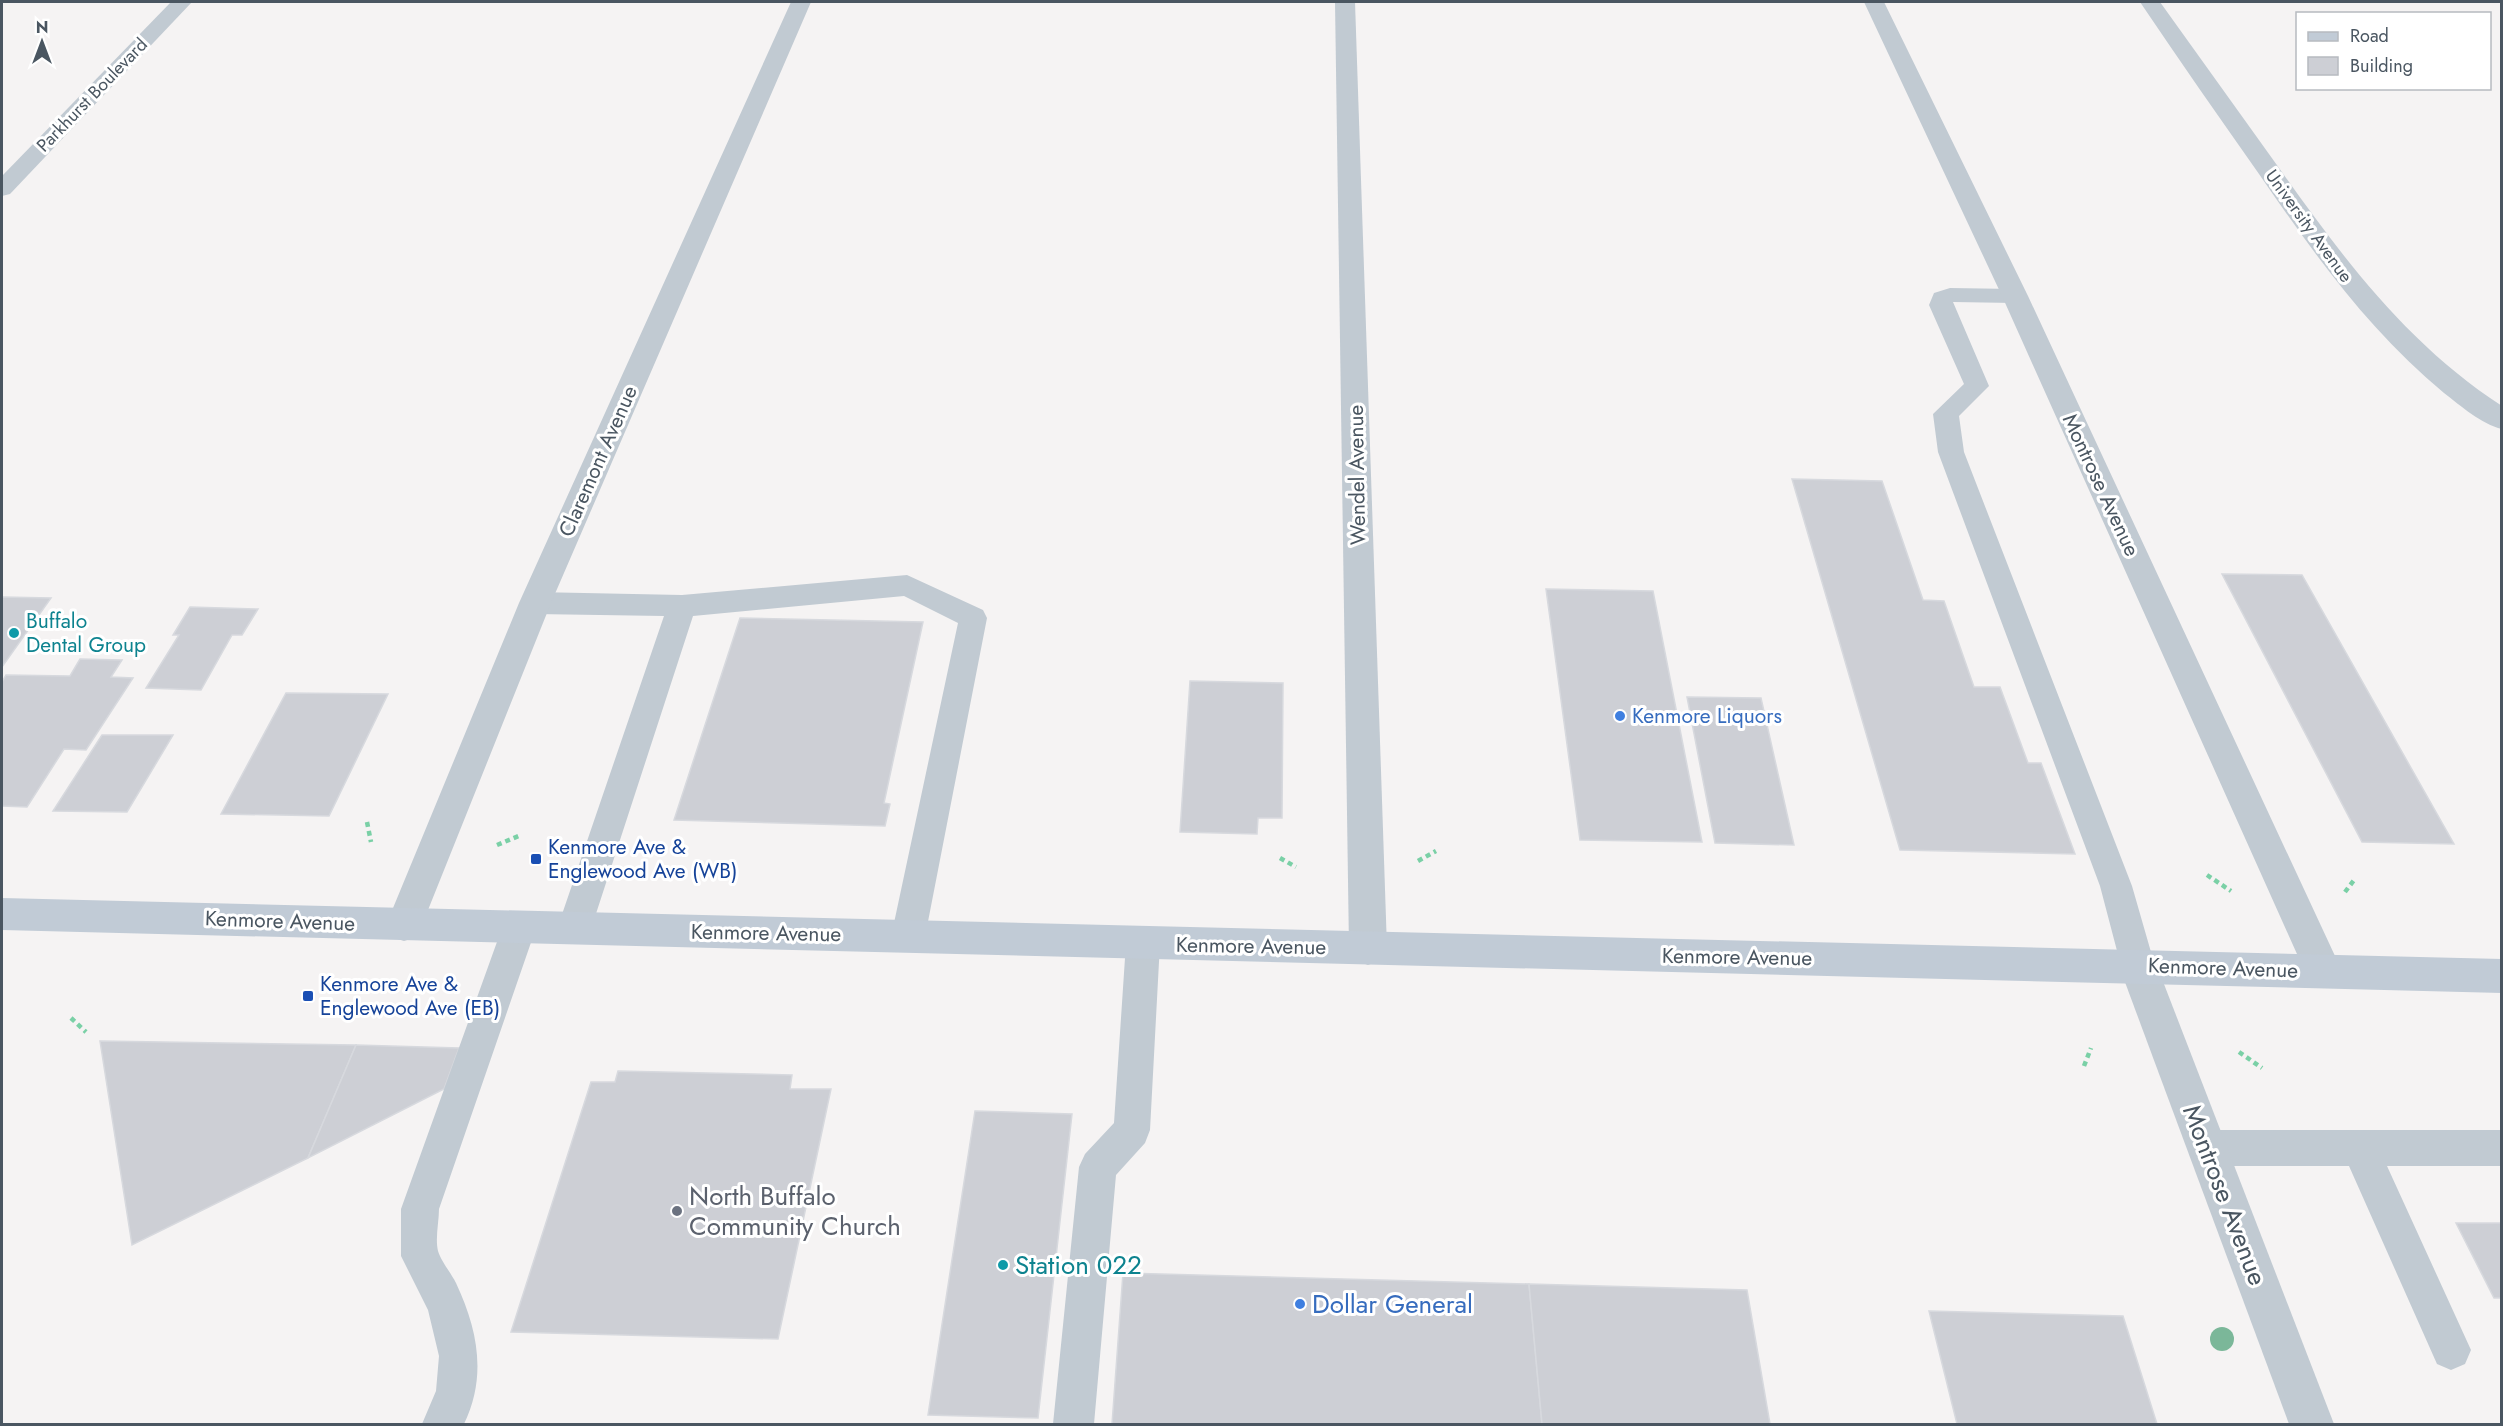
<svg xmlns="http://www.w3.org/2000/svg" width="2503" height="1426" viewBox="0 0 2503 1426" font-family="Jost,sans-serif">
<rect width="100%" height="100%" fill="#f5f3f3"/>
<g fill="#cdcfd5" stroke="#d7d9de" stroke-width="1.5">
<path d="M1792 479 1882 481 1923 600 1944 601 1974 687H2000L2028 763H2041L2075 854 1900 850Z"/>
<path d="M2222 574 2302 575 2454 844 2362 842Z"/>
<path d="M1546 589 1653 591 1702 842 1580 840Z"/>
<path d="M2 597 51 598 2 667Z"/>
<path d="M190 607 258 609 242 635H232L201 690 146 688 179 635H173Z"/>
<path d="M740 618 923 622 884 803 890 804 885 826 674 820Z"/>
<path d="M80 659 122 660 111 677 133 678 86 750 64 749 27 807 2 806V682L6 675 70 676Z"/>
<path d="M1190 681 1283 683 1282 818H1258L1257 834 1180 832Z"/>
<path d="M286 693 388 694 329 816 221 814Z"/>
<path d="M1687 697 1761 698 1794 845 1715 843Z"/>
<path d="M102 735H173L127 812 53 811Z"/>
<path d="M100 1041 356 1045 308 1158 132 1245Z"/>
<path d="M356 1045 459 1048 444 1089 308 1158Z"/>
<path d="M618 1071 792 1075 790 1089H831L778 1339 511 1332 591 1082H615Z"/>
<path d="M975 1111 1072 1114 1038 1418 928 1415Z"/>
<path d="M2456 1223H2502V1298H2494Z"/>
<path d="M1123 1273 1529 1284 1542 1424H1112Z"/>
<path d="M1529 1284 1747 1290 1770 1424H1542Z"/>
<path d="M1929 1311 2123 1316 2157 1424H1957Z"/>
</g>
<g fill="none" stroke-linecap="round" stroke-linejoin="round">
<g stroke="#7ad0a6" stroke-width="4.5" stroke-dasharray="5 4" stroke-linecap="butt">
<path d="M367 822 371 842"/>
<path d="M497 845 521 835"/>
<path d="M1280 858 1296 867"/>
<path d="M1418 861 1436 851"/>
<path d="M2207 875 2231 891"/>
<path d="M2345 892 2354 880"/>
<path d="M71 1018 86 1032"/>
<path d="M2239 1052 2262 1068"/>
<path d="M2084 1066 2091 1048"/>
</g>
<g fill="#c1cad2" fill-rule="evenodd">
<path d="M1950 288 2015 289 2023 291 2027 296 2023 301 2015 303 1953 302 1989 386 1959 416 1964 452 2132 886 2155 966 2150 977 2138 981 2126 977 2121 966 2100 886 1938 452 1933 414 1964 384 1929 305 1934 293Z"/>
<path d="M907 575 983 610 987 618 925 937 920 948 908 952 896 948 891 937 958 623 904 596 693 616 591 929 586 940 574 944 562 940 557 929 664 616 535 614 525 611 521 603 525 595 535 592 682 595Z"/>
<path d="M519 913 531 917 536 928 439 1209C439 1222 435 1238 438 1251 441 1261 451 1273 456 1283 478 1330 487 1376 464 1424H422L436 1391 439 1356 428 1310 401 1256V1209L502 928 507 917Z"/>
<path d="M1143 928 1155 932 1160 943 1150 1130 1145 1143 1116 1175 1094 1424H1053L1079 1167 1085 1154 1114 1123 1126 943 1131 932Z"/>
<path d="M2207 1130H2502V1166H2387L2471 1350 2465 1364 2451 1370 2437 1364 2349 1166H2207L2194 1161 2189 1148 2194 1135Z"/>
</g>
<g fill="#c1cad2" fill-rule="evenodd">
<path d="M171 2H192L10 194 2 196V176Z"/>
<path d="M791 2H811L551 603 422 925 417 937 404 941 391 937 386 925 519 603Z"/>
<path d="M1335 2H1355L1387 948 1381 960 1368 965 1355 960 1349 948Z"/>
<path d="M1864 2H1884L2028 296 2342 971 2336 983 2323 988 2310 983 2002 296Z"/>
<path d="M2140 2H2160C2198 55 2236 108 2274 161 2340 254 2405 343 2502 406V429C2481 424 2461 406 2444 393 2369 331 2314 254 2259 174 2219 117 2179 60 2140 2Z"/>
<path d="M2138 949 2151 954 2157 966 2334 1424H2289L2119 966 2125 954Z"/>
</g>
<path fill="#c1cbd6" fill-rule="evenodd" d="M2 898 2502 959V993L2 930Z"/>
</g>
<circle fill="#7bb799" cx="2222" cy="1339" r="12"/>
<g fill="#0f9aa8" stroke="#fff" stroke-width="2">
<circle cx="14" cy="633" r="6"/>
<circle cx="1003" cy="1265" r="6"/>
</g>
<g fill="#3f7fe0" stroke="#fff" stroke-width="2">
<circle cx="1620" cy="716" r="6"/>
<circle cx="1300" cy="1304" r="6"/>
</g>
<g fill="#1a4fb4" stroke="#fff" stroke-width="2">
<rect x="530" y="853" width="12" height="12" rx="3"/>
<rect x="302" y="990" width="12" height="12" rx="3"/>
</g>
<circle fill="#6b7280" stroke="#fff" stroke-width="2" cx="677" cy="1211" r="6"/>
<g text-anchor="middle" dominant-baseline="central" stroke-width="6" stroke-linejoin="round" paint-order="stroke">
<g font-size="18" fill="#4a5661" stroke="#fff">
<text transform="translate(92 95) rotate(-46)">Parkhurst Boulevard</text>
<text transform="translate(2309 226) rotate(54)">University Avenue</text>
</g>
<g font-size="21" fill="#4a5661" stroke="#fff">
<text transform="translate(598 461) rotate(-66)">Claremont Avenue</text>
<text transform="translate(1357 475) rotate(-91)">Wendel Avenue</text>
<text transform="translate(2101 485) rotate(65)">Montrose Avenue</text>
<text transform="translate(280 921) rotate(2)">Kenmore Avenue</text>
<text transform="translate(766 933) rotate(1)">Kenmore Avenue</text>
<text transform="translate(1251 946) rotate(1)">Kenmore Avenue</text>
<text transform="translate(1737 957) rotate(1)">Kenmore Avenue</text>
<text transform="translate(2223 968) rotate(2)">Kenmore Avenue</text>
</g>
<g font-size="21" fill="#0d838f" stroke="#fff" text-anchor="start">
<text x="26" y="621">Buffalo<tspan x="26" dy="24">Dental Group</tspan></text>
</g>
<g font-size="21" fill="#366cbe" stroke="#fff" text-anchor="start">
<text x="1632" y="716">Kenmore Liquors</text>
</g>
<g font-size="21" fill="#164399" stroke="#fff" text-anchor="start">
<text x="548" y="847">Kenmore Ave &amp;<tspan x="548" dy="24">Englewood Ave (WB)</tspan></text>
<text x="320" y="984">Kenmore Ave &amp;<tspan x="320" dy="24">Englewood Ave (EB)</tspan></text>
</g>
<g font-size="26" fill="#4a5661" stroke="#fff">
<text transform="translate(2225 1195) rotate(69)">Montrose Avenue</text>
</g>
<g font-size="26" fill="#5b616d" stroke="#fff" text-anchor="start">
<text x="689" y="1196">North Buffalo<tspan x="689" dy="30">Community Church</tspan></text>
</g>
<g font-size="26" fill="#0d838f" stroke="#fff" text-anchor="start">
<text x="1015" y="1265">Station 022</text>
</g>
<g font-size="26" fill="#366cbe" stroke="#fff" text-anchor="start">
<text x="1312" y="1304">Dollar General</text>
</g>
</g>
<rect width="2503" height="1426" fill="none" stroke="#4a5661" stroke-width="6"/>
<rect x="2296" y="12" width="195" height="78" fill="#ffffff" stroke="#b7bbc0" stroke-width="1.5"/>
<rect x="2308" y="32" width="30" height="9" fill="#c1cbd6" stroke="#b7bbc0" stroke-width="1.5"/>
<text x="2350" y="42" font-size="18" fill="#4a5661">Road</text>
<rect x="2308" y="57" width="30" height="18" fill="#cdcfd5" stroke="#b7bbc0" stroke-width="1.5"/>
<text x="2350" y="72" font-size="18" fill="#4a5661">Building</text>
<g transform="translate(42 42)" stroke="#ffffff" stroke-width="4.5" paint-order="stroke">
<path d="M0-4.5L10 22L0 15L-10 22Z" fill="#4a5661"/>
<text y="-9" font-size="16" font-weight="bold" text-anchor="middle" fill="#4a5661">N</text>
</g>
</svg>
